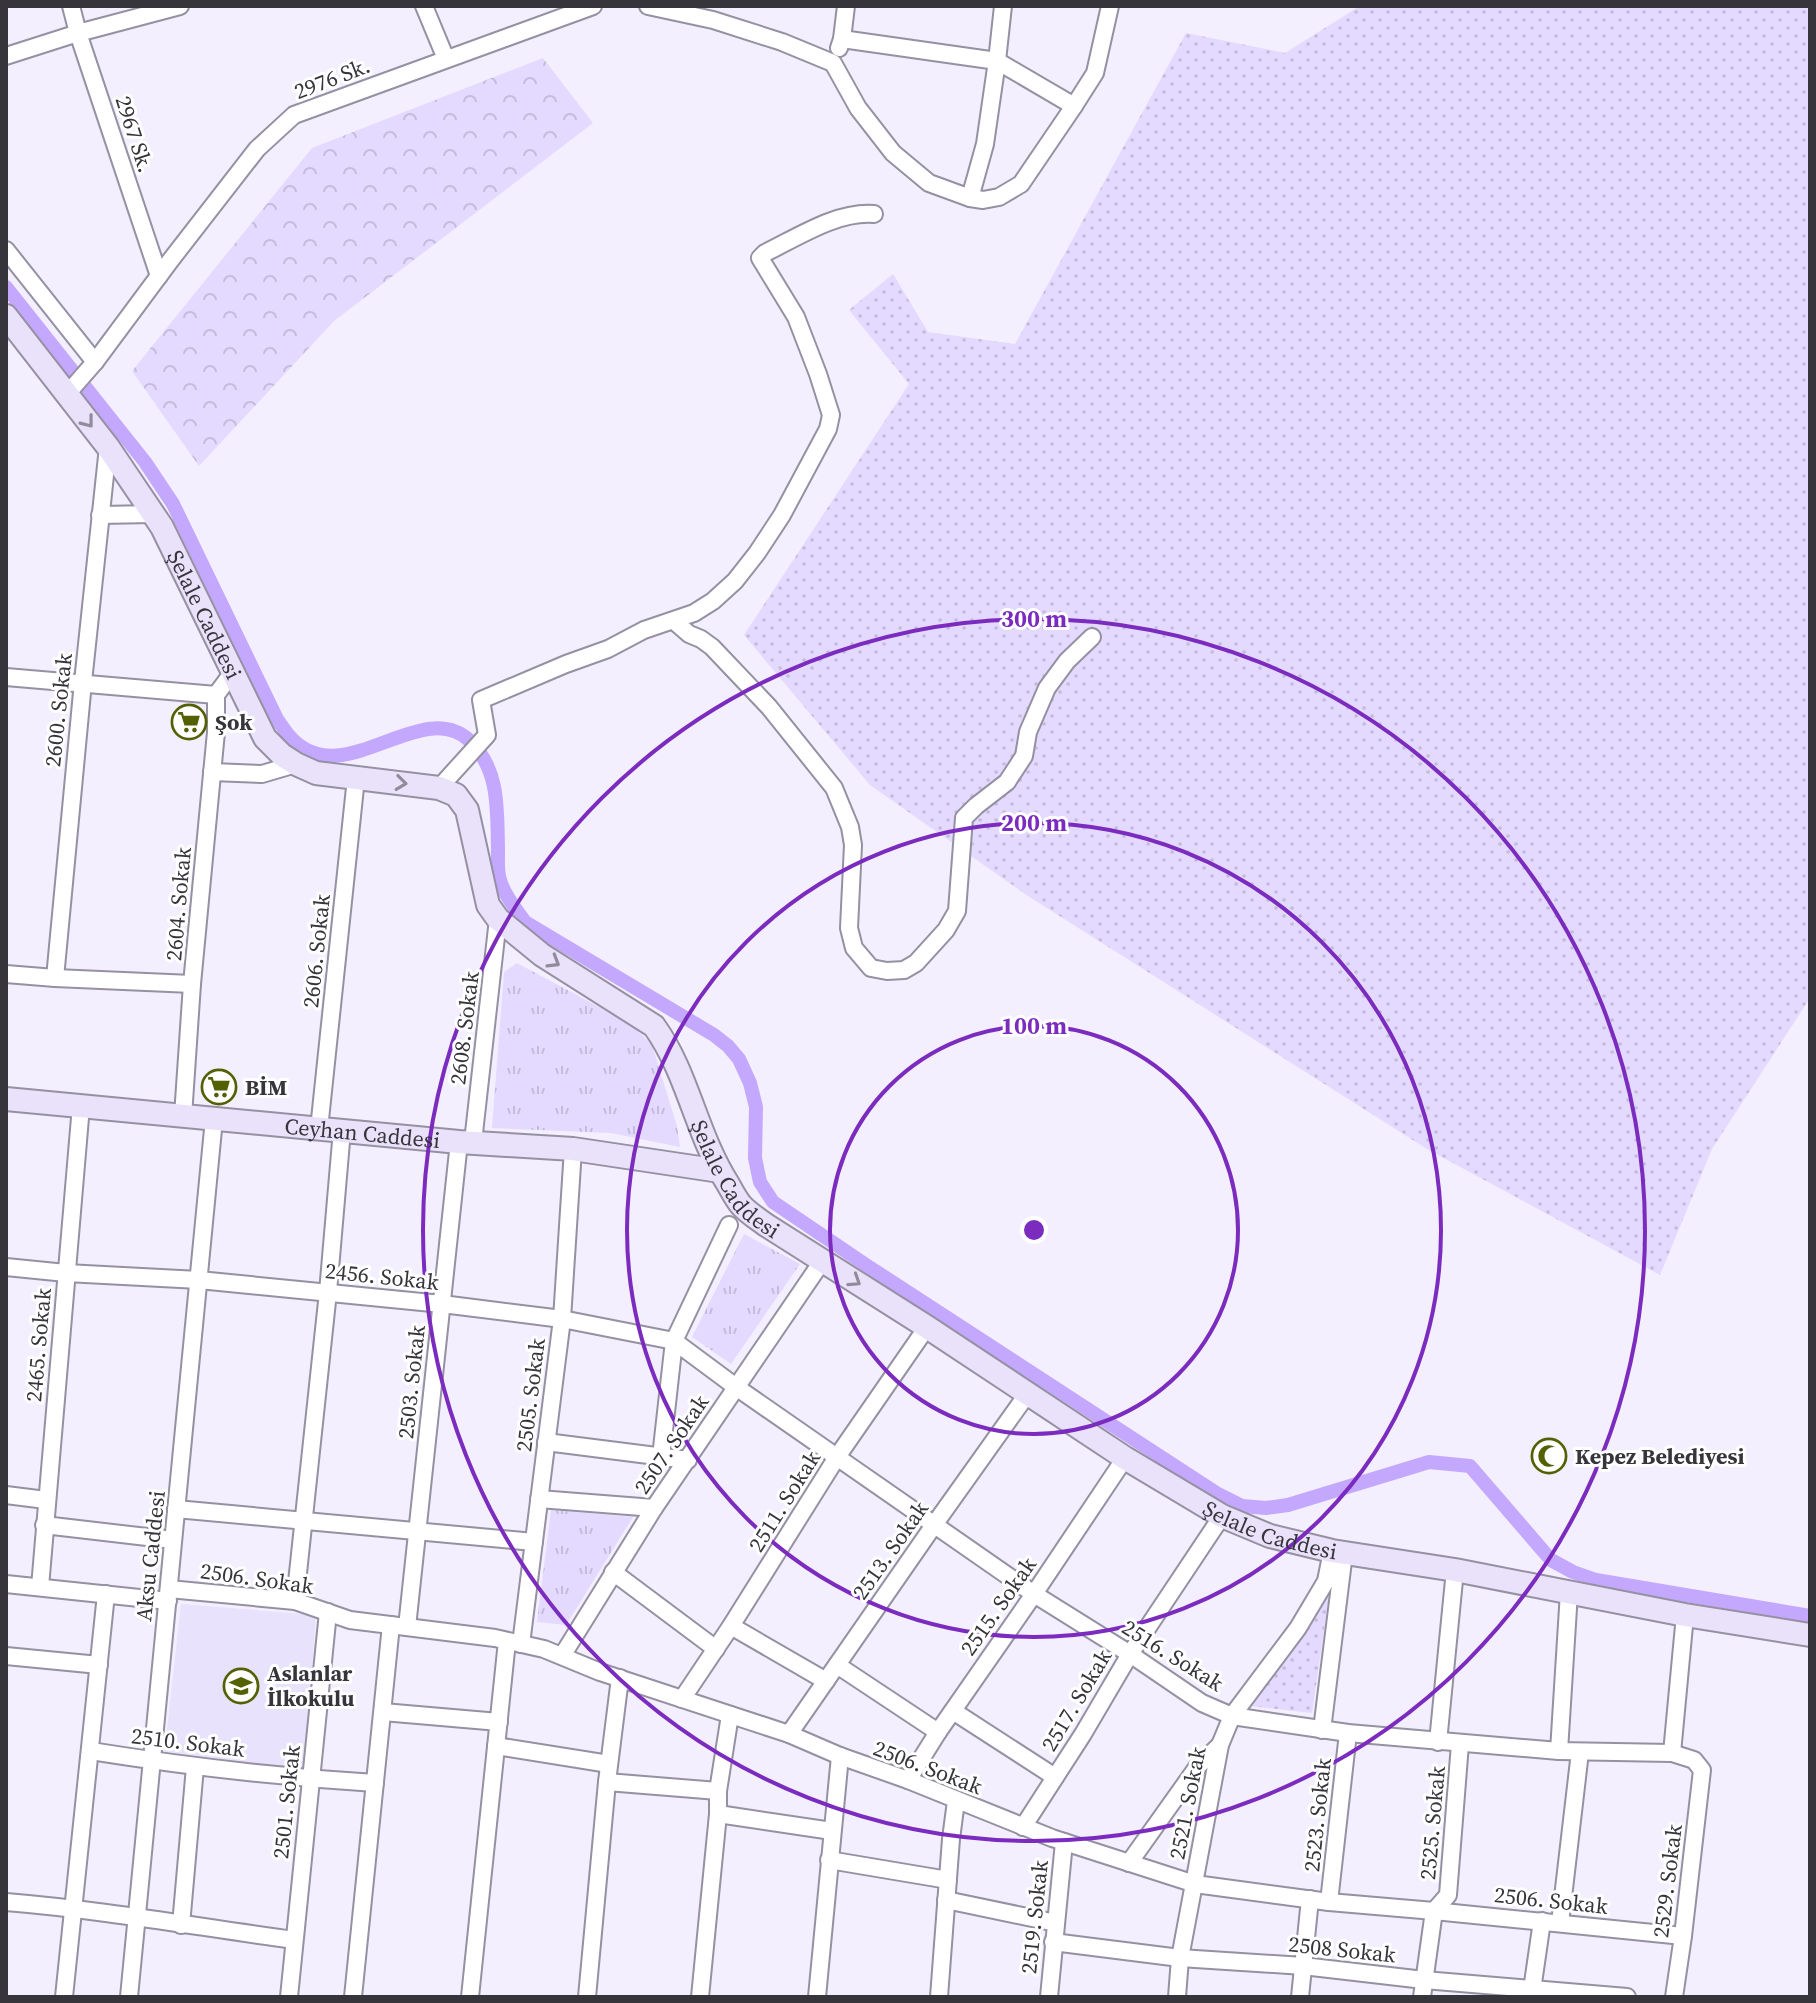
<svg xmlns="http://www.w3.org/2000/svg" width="1816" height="2003" viewBox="0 0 1816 2003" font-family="'Source Serif 4',serif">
<defs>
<pattern id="grass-dots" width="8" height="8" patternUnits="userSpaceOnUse" patternTransform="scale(2)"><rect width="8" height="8" fill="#e4daff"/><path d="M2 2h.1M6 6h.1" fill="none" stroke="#c4bcdb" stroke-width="1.8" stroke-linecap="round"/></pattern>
<pattern id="forest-crowns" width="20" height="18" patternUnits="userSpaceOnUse" patternTransform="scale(2)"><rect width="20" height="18" fill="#e4daff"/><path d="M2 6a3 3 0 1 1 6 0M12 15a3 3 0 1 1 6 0" fill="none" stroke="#c4bcdb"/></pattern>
<pattern id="park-tufts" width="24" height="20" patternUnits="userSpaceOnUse" patternTransform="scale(2)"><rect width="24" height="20" fill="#e4daff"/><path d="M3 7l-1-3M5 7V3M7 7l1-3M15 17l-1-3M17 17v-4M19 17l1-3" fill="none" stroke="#c4bcdb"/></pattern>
</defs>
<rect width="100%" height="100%" fill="#f3effe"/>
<path fill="#e9e2fc" d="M181 1604 316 1615 304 1768 164 1756Z"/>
<g fill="url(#grass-dots)">
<path d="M1360 6H1810V998L1712 1149 1660 1275 1427 1149 1028 896 870 785 744 635 909 384 849 310 893 274 928 332 1015 344 1186 33 1285 53Z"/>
<path d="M1331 1582 1312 1713 1250 1706 1282 1665Z"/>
</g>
<path fill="url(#forest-crowns)" d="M543 58 593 123 334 321 199 466 132 371 312 148Z"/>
<g fill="url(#park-tufts)">
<path d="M517 963 631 1024 652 1045 677 1126 680 1147 611 1133 492 1128 504 972Z"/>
<path d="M744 1234 800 1264 731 1364 692 1337Z"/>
<path d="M551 1510 633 1517 566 1625 537 1622Z"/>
</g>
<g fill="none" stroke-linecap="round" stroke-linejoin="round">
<path stroke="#c4a8fe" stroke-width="14" d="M6 287 145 462 173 504 277 719C282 726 286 733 292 739 344 793 422 695 470 741 500 770 497 810 498 850 498 859 497 871 500 880 504 895 516 909 525 922L714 1035 728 1046 739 1059 750 1083 756 1107 755 1158 760 1182 773 1202 866 1265 1218 1494 1242 1506 1266 1508 1288 1505 1429 1462 1470 1466 1551 1560 1573 1572 1596 1580 1810 1616"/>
<g stroke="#9590a2" stroke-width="20">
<g id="street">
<path d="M71 6 78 33 159 276"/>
<path d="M424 6 446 59"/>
<path d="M648 6 713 20 782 42 833 63 858 108 893 153 929 183 970 198 983 200 999 197 1021 184 1074 106 1095 73 1110 6"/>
<path d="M842 39 997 61 1074 106"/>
<path d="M839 48 842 39 846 6"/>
<path d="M6 56 78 33 180 6"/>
<path d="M970 198 985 144 997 61 1003 6"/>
<path d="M6 250 95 362"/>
<path d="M67 394 95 362 170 261 257 149 294 115 593 6"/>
<path d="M100 515 153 514"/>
<path d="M674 621 689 634 701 639 712 647 769 707 834 788 850 827 853 845 849 928 854 948 871 968 887 971 904 970 916 963 946 930 957 911 964 818 976 806 1007 782 1024 756 1028 732 1047 688 1067 661 1092 637"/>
<path d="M6 677 216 695 233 672"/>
<path d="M212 772 262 774 296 764"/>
<path d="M439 788 487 735 481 700 566 664 608 649 644 630 694 613 713 601 735 581 757 553 782 515 828 429 831 415 818 374 796 317 760 258 765 253C798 237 837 211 874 214"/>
<path d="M6 974 55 978 192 984"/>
<path d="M55 978 83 682 108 447"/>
<path d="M183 1116 192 984 216 732V695"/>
<path d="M319 1129 356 778"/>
<path d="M473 1142 498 919"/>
<path d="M6 1267 66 1273 199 1280 442 1304 562 1319 674 1341 736 1387 1034 1594 1130 1654 1202 1703 1232 1716 1348 1733 1559 1751 1672 1753 1694 1760 1702 1770 1683 1936 1674 1997"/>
<path d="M546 1442 688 1460"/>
<path d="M661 1457 674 1341 729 1225"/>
<path d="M6 1495 46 1500"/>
<path d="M539 1499 654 1508"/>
<path d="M176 1509 534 1542"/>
<path d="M44 1525 173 1540"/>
<path d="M613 1572 716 1649"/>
<path d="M6 1584 168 1601"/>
<path d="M40 1587 81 1106"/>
<path d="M169 1589 295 1601 350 1620 495 1638 544 1649 600 1672 789 1734 840 1756 908 1780 1052 1838 1195 1884 1329 1902 1434 1911 1683 1936"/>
<path d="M295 1601 328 1292 342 1130"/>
<path d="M731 1626 826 1681"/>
<path d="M407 1627 459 1142"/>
<path d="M521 1644 562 1319 573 1149"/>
<path d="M6 1656 99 1665"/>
<path d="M562 1656 654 1508 823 1260"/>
<path d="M837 1665 938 1732"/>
<path d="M682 1699 731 1626 837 1457 927 1327"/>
<path d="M953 1711 1055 1777"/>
<path d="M383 1712 499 1722"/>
<path d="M1322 1730 1344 1553"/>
<path d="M789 1734 934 1525 1028 1393"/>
<path d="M1438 1742 1455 1570"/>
<path d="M496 1746 609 1764"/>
<path d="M91 1751C185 1766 280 1777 375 1783"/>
<path d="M1559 1751 1569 1592"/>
<path d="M1672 1753 1685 1615"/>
<path d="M908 1780 938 1732 1034 1594 1125 1458"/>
<path d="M607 1782 718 1791"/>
<path d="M718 1814 832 1831"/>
<path d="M1023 1827 1083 1734 1130 1654 1222 1516"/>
<path d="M829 1860 948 1880"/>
<path d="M1129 1863 1198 1766 1220 1745"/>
<path d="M946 1900 1056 1923"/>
<path d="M6 1902C103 1910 198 1927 294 1940"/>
<path d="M1329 1902 1348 1733"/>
<path d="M1560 1923 1580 1752"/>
<path d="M181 1925 195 1767"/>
<path d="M1053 1942 1180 1958 1303 1966 1424 1980 1627 1997"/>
<path d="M64 1997 106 1594"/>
<path d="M129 1997 214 1119"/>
<path d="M289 1997 328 1612"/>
<path d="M353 1997 391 1625"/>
<path d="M470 1997 507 1641"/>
<path d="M587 1997 607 1782 620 1678"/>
<path d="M700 1997 718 1814V1791L730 1715"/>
<path d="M817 1997 840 1756"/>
<path d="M939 1997 951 1839 956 1801"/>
<path d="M1049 1997 1064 1842"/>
<path d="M1177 1997 1180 1958 1220 1745 1232 1716 1298 1628 1326 1581 1332 1551"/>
<path d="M1300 1997 1310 1899"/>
<path d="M1422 1997 1434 1911 1448 1895 1460 1744"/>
<path d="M1531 1997 1542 1921"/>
</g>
</g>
<g stroke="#9590a2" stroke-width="26">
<g id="secondary">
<path id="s1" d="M6 316 108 447 162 527 265 738 282 755 296 764 316 773 439 788 456 795 467 810 488 905 498 919 542 955 654 1026C688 1073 696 1134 728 1184 732 1191 736 1199 741 1205 748 1213 758 1219 766 1225L927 1327 1125 1458 1222 1516 1270 1536 1332 1551 1455 1570 1685 1615 1810 1635"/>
<path id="s2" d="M6 1099 459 1142 573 1149 720 1171"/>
</g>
</g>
<use href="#street" stroke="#fff" stroke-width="16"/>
<use href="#secondary" stroke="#eae2fa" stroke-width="22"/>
</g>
<defs><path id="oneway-chevron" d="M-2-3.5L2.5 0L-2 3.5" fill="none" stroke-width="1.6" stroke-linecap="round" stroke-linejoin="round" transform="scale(2)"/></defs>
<g stroke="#908c9b">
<use href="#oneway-chevron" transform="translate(88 422) rotate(52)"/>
<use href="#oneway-chevron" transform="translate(401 783) rotate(7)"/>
<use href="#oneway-chevron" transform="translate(554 962) rotate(31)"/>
<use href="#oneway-chevron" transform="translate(855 1281) rotate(33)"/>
</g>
<g fill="none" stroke="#7b2cbf" stroke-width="4">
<circle cx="1034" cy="1230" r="204"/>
<circle cx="1034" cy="1230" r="407"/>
<circle cx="1034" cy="1230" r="611"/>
</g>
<defs>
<g id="supermarket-ring" transform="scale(1.8)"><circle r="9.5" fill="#fff" stroke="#546102" stroke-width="1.5"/><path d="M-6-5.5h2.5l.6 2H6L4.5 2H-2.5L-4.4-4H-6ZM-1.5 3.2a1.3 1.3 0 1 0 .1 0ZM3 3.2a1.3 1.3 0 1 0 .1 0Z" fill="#546102"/></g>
<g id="mosque-ring" transform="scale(1.8)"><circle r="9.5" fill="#fff" stroke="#546102" stroke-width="1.5"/><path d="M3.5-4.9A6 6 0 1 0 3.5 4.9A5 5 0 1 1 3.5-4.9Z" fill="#546102"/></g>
<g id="school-ring" transform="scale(1.8)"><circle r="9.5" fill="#fff" stroke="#546102" stroke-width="1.5"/><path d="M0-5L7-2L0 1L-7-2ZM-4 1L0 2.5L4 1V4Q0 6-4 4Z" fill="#546102"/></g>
</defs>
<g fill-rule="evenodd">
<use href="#supermarket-ring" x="189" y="722"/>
<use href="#supermarket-ring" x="219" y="1087"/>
<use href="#mosque-ring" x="1549" y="1456"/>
<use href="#school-ring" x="241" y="1686"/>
</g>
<g text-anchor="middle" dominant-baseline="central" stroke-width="6" stroke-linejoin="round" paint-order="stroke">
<g font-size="22" fill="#37353c" stroke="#fff">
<text transform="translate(332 78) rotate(-21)">2976 Sk.</text>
<text transform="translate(135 134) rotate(72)">2967 Sk.</text>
<text stroke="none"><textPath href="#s1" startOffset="360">Şelale Caddesi</textPath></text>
<text transform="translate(58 710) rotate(-84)">2600. Sokak</text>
<text transform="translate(178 904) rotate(-85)">2604. Sokak</text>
<text transform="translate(316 951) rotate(-84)">2606. Sokak</text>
<text transform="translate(464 1028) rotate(-83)">2608. Sokak</text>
<text stroke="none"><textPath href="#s2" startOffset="358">Ceyhan Caddesi</textPath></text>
<text stroke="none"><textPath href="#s1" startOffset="1200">Şelale Caddesi</textPath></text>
<text transform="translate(382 1276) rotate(6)">2456. Sokak</text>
<text transform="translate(38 1345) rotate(-85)">2465. Sokak</text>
<text transform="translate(411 1382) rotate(-84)">2503. Sokak</text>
<text transform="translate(530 1395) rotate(-83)">2505. Sokak</text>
<text transform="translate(671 1444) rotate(-56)">2507. Sokak</text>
<text transform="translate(784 1501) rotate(-58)">2511. Sokak</text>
<text stroke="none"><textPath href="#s1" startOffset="1848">Şelale Caddesi</textPath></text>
<text transform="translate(890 1550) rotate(-55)">2513. Sokak</text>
<text transform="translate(150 1556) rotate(-84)">Aksu Caddesi</text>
<text transform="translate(257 1578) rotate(8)">2506. Sokak</text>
<text transform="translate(998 1606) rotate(-55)">2515. Sokak</text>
<text transform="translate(1173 1655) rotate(32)">2516. Sokak</text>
<text transform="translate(1076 1700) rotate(-59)">2517. Sokak</text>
<text transform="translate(188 1742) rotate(7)">2510. Sokak</text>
<text transform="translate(928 1767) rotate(21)">2506. Sokak</text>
<text transform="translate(286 1802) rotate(-84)">2501. Sokak</text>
<text transform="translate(1187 1803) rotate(-79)">2521. Sokak</text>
<text transform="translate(1317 1815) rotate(-84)">2523. Sokak</text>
<text transform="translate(1432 1823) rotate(-85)">2525. Sokak</text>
<text transform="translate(1667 1881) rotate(-83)">2529. Sokak</text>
<text transform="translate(1551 1900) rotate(6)">2506. Sokak</text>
<text transform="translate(1034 1917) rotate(-84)">2519. Sokak</text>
<text transform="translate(1342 1949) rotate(6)">2508 Sokak</text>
</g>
<g font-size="22" font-weight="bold" fill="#37353c" stroke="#fff" text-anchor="start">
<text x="215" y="722">Şok</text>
<text x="245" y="1087">BİM</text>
<text x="1575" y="1456">Kepez Belediyesi</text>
<text x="267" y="1673">Aslanlar<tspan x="267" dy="25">İlkokulu</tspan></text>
</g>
</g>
<circle cx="1034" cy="1230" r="12" fill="#7b2cbf" stroke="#fff" stroke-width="4"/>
<g font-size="24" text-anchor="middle" font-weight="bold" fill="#7b2cbf" stroke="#fff" stroke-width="6" stroke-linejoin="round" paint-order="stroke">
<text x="1034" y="627">300 m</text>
<text x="1034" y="831">200 m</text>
<text x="1034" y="1034">100 m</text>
</g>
<rect width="1816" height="2003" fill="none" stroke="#37353c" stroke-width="16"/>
</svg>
